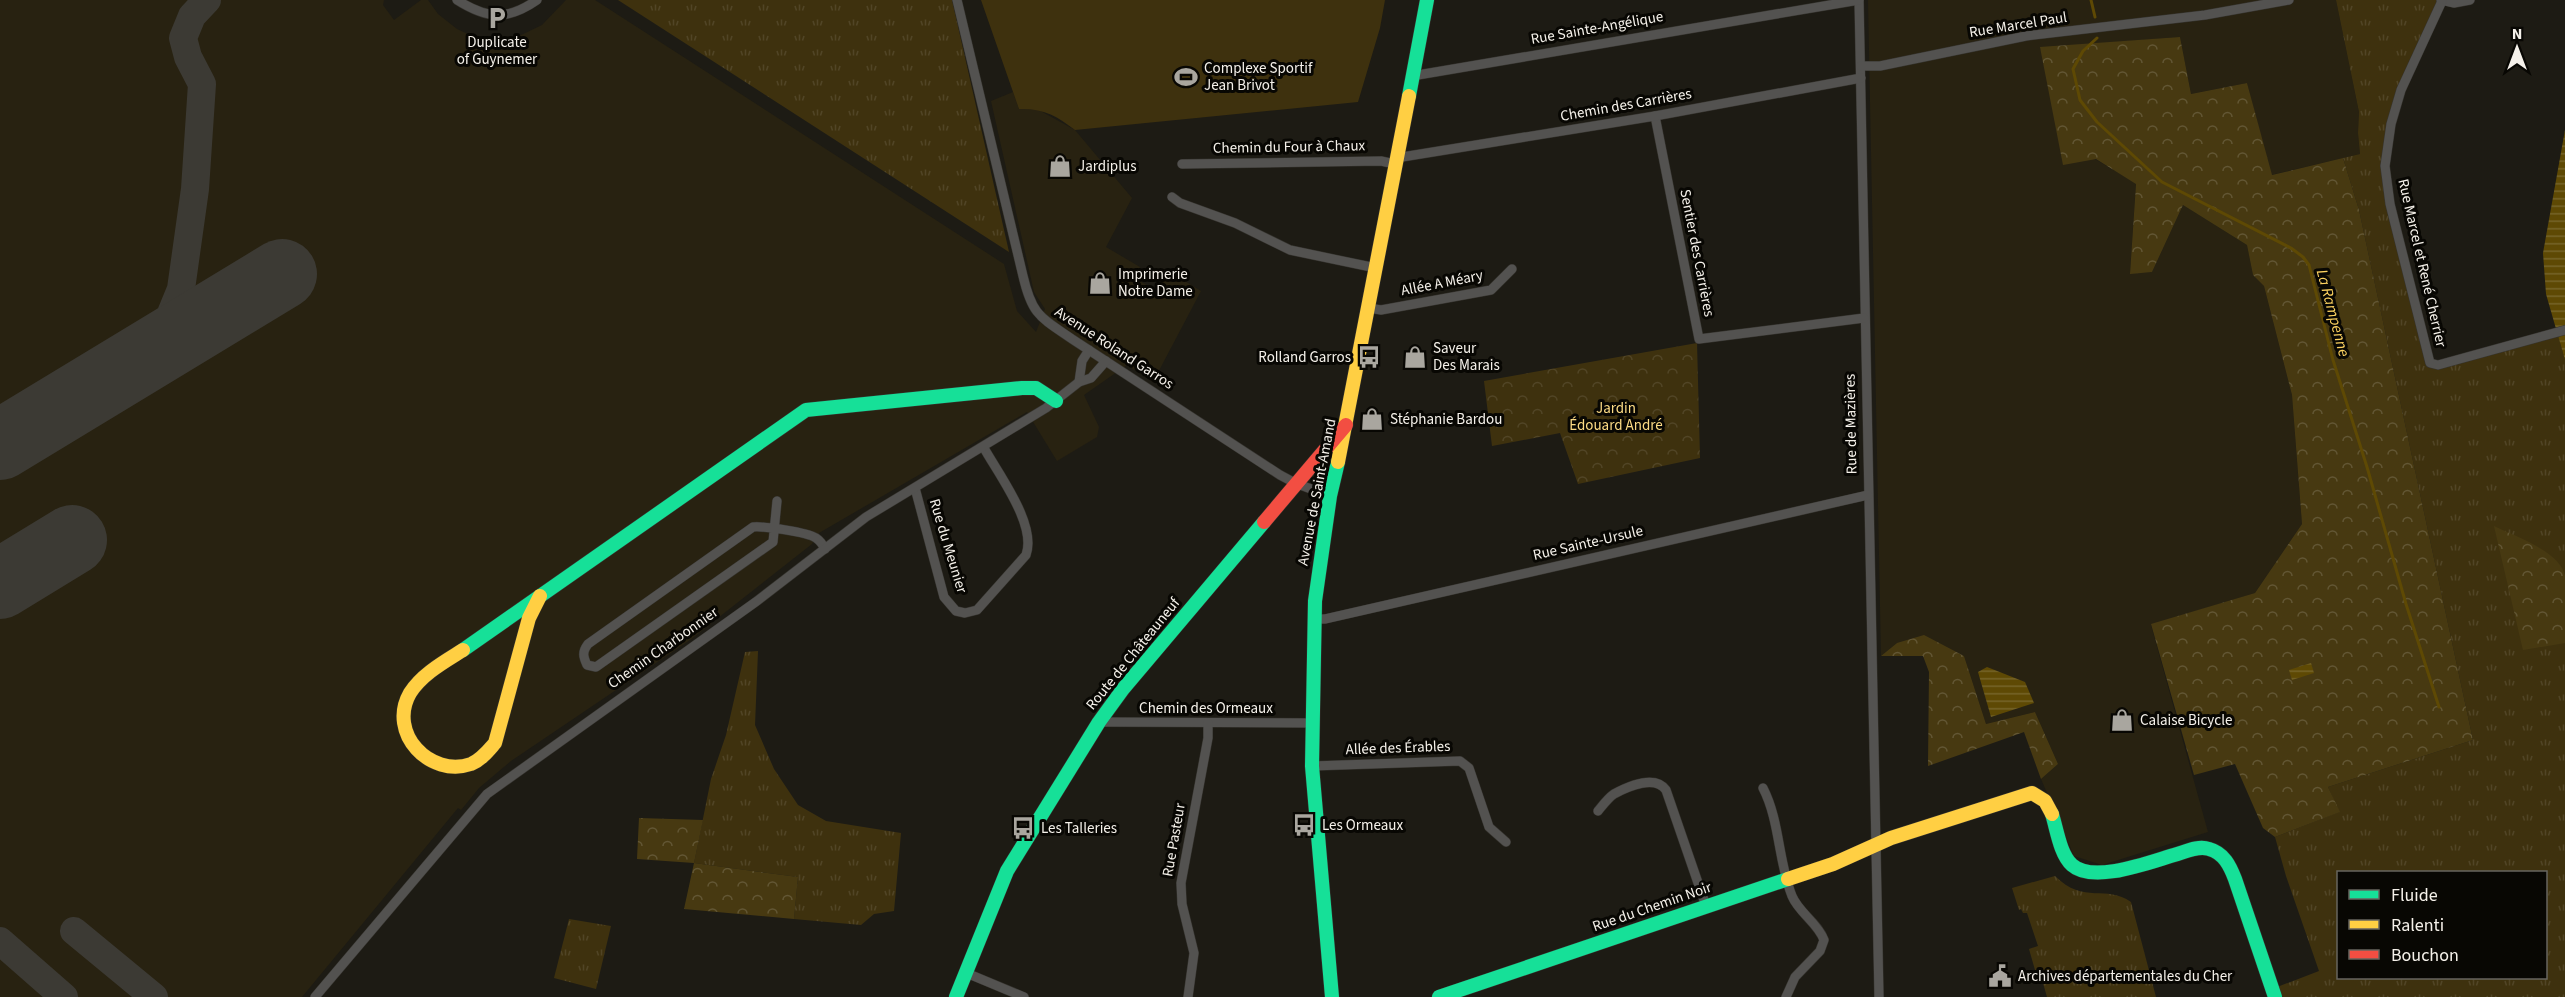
<svg xmlns="http://www.w3.org/2000/svg" width="2565" height="997" viewBox="0 0 2565 997" font-family="'Source Sans 3',sans-serif">
<defs>
<pattern id="grass-tufts" width="24" height="20" patternUnits="userSpaceOnUse" patternTransform="scale(1.5)"><rect width="24" height="20" fill="#3e310e"/><path d="M3 7l-1-3M5 7V3M7 7l1-3M15 17l-1-3M17 17v-4M19 17l1-3" fill="none" stroke="#514526"/></pattern>
<pattern id="forest-crowns" width="20" height="18" patternUnits="userSpaceOnUse" patternTransform="scale(1.5)"><rect width="20" height="18" fill="#473911"/><path d="M2 6a3 3 0 1 1 6 0M12 15a3 3 0 1 1 6 0" fill="none" stroke="#625634"/></pattern>
<pattern id="park-crowns" width="20" height="18" patternUnits="userSpaceOnUse" patternTransform="scale(1.5)"><rect width="20" height="18" fill="#3e310e"/><path d="M2 6a3 3 0 1 1 6 0M12 15a3 3 0 1 1 6 0" fill="none" stroke="#514526"/></pattern>
<pattern id="water-rules" width="6" height="5" patternUnits="userSpaceOnUse" patternTransform="scale(1.5)"><rect width="6" height="5" fill="#5e4904"/><path d="M0 2.5h6" fill="none" stroke="#766429"/></pattern>
</defs>
<rect width="100%" height="100%" fill="#1d1b14"/>
<g fill="#282211">
<path d="M0 0H384L383 5 394 20 421 0H428L438 14 457 29 470 35 494 39 517 37 542 25 566 0H595L1004 264 1017 311 1036 332 1045 309 1034 292 991 101 1013 92 1019 109 1035 108 1075 130 1132 198 1106 247 1140 267 1134 278 1154 289 1167 270 1201 291 1153 382 1127 365 1084 395 1099 427 1097 437 1057 461 1027 412 819 533 812 544 690 640 511 761 479 788 461 810 458 808 302 997H0Z"/>
<path d="M1868 0H2336L2359 112 2358 133 2360 154 2271 175 2247 83 2191 94 2180 37 2040 48 2095 159 2136 183 2130 273 2152 272 2183 205 2247 245 2253 275 2264 286 2292 395 2302 524 2255 593 2151 625 2208 832 2102 865 2074 856 2041 779 2058 764 2035 712 1986 724 1964 656 1947 648 1897 643 1881 656Z"/>
</g>
<g fill="url(#grass-tufts)" fill-rule="evenodd">
<path d="M618 0H952L1009 252Z"/>
<path d="M2336 0H2470L2442 1 2401 90 2385 166 2430 363 2557 332 2565 360V997H2275L2272 989 2319 971 2286 876 2275 837 2339 812 2328 787 2473 740 2359 210 2343 158 2360 154 2358 133 2359 112ZM2338 872H2546V978H2338Z"/>
<path d="M758 651 755 725 774 769 798 805 826 821 901 833 894 911 874 914 861 925 794 919 798 877 694 863 711 779 726 735 745 652Z"/>
<path d="M2055 876C2084 905 2106 884 2131 902L2156 997H2047L2041 976 2037 977 2029 949 2038 946 2027 913H2023L2021 909 2019 910 2012 888Z"/>
<path d="M569 919 611 926 596 989 554 978Z"/>
</g>
<g fill="url(#forest-crowns)">
<path d="M2180 37 2191 94 2247 83 2272 175 2343 158 2359 210 2473 740 2328 787 2340 812 2275 837 2263 828 2235 764 2194 775 2151 624 2255 593 2302 524 2292 395 2264 286 2253 275 2247 245 2183 205 2152 272 2130 274 2136 184 2096 159 2063 165 2040 47Z"/>
<path d="M2494 526C2514 536 2562 552 2565 577 2565 598 2565 622 2565 643L2523 650Z"/>
<path d="M1924 635 1964 656 1986 724 2035 712 2058 764 2041 779 2024 732 1928 766 1929 672 1923 656H1881L1897 643Z"/>
<path d="M639 818 703 820 694 863 798 877 794 919 684 909 694 863 637 859Z"/>
</g>
<path fill="url(#park-crowns)" d="M1697 343 1700 458 1578 484 1560 433 1492 446 1484 381Z"/>
<path fill="#3e310e" d="M981 0H1385L1380 28 1358 102 1075 130C1057 116 1043 108 1019 109Z"/>
<g fill="url(#water-rules)">
<path d="M2565 130V360L2546 294 2543 253Z"/>
<path d="M2311 663 2314 673 2292 680 2289 670Z"/>
<path d="M1987 667 2025 682 2034 703 1991 717 1978 672Z"/>
</g>
<g fill="none" stroke-linecap="round" stroke-linejoin="round">
<g stroke="#5e4904" stroke-width="3">
<path d="M2091 0 2095 17"/>
<path d="M2097 38 2083 51 2073 69 2080 100 2097 122 2162 182 2291 248 2303 257 2309 265 2333 360 2367 467 2406 604 2439 707"/>
</g>
<g stroke="#3c3a34" stroke-width="28">
<path d="M138 362 163 333 181 289 195 189 202 84 188 57 183 38 192 16 207 0"/>
<path d="M74 931 154 997"/>
<path d="M0 941 64 997"/>
</g>
<g stroke="#3c3a34" stroke-width="70">
<path d="M0 445 282 274"/>
<path d="M0 584 72 540"/>
</g>
<g stroke="#36342f" stroke-width="10">
<g id="street">
<path d="M457 0C487 19 507 21 537 0"/>
<path d="M957 0 1023 276C1032 315 1040 317 1072 339L1280 475 1295 483 1330 496"/>
<path d="M1859 0 1879 997"/>
<path d="M2441 0 2454 3 2470 0"/>
<path d="M2442 1 2401 90 2391 124 2385 166 2390 204 2430 363 2438 365 2565 330"/>
<path d="M1861 66H1880L2026 36 2205 15 2289 0"/>
<path d="M1412 76 1859 0"/>
<path d="M1655 116 1699 339 1864 318"/>
<path d="M1396 158 1655 116 1861 78"/>
<path d="M1182 164 1381 161 1395 164"/>
<path d="M1172 197 1180 203 1235 223 1290 250 1376 268"/>
<path d="M1369 308 1381 310 1491 290 1512 269"/>
<path d="M1079 382 1082 361 1089 350"/>
<path d="M915 488 944 597 956 611 965 613 977 610 1026 555C1037 525 999 475 984 448"/>
<path d="M777 501 773 542 596 667 587 665C583 656 582 652 588 644L753 527C764 526 807 532 816 538 819 540 823 545 825 549"/>
<path d="M1314 619H1325L1868 495"/>
<path d="M1099 722 1312 723"/>
<path d="M1312 766 1460 761 1469 768 1489 827 1506 842"/>
<path d="M1763 788C1780 821 1778 861 1792 896 1799 913 1818 923 1824 940L1820 951 1795 977 1786 997"/>
<path d="M1598 811C1603 805 1608 798 1614 794 1629 786 1655 775 1666 790L1706 906"/>
<path d="M964 972 1024 997"/>
<path d="M315 997 487 794 757 601 866 517 1046 408 1079 382 1091 378 1106 361"/>
<path d="M1188 997 1194 953 1182 904 1181 883 1208 738V723"/>
</g>
</g>
<g stroke="#36342f" stroke-width="15">
<g id="fast">
<path d="M1409 96 1427 0"/>
<path d="M463 650 806 410 1022 388H1036L1056 401"/>
<path d="M2052 814C2057 830 2060 854 2072 865 2093 884 2150 862 2174 855 2185 852 2198 845 2209 849 2224 853 2230 866 2235 879L2275 997"/>
<path d="M956 997 1007 871 1099 722 1123 689 1264 522"/>
<path d="M1332 997 1312 766 1315 601 1330 496 1338 462"/>
<path d="M1439 997 1788 879"/>
</g>
</g>
<g stroke="#36342f" stroke-width="15">
<g id="slow">
<path d="M1338 462 1409 96"/>
<path d="M463 650C444 662 422 674 410 693 387 733 430 778 471 764 481 760 488 751 495 743L529 618 540 596"/>
<path d="M1788 879 1833 864 1891 838 2032 793 2045 801 2052 814"/>
</g>
</g>
<g stroke="#36342f" stroke-width="15">
<path id="jam" d="M1264 522 1346 425"/>
</g>
<use href="#street" stroke="#535250" stroke-width="9"/>
<use href="#fast" stroke="#16e098" stroke-width="14"/>
<use href="#slow" stroke="#ffcf43" stroke-width="14"/>
<use href="#jam" stroke="#f24e42" stroke-width="14"/>
</g>
<defs>
<g id="parking-bare" transform="scale(1.8)"><path d="M-3.5-5.5H1a3.5 3.5 0 0 1 0 7H-1V5.5H-3.5ZM-1-3.4V-.6H.8a1.4 1.4 0 0 0 0-2.8Z" fill="#a9a69f" stroke="#080703" stroke-width="2.5" paint-order="stroke"/></g>
<g id="stadium-bare" transform="scale(1.8)"><path d="M0-5a6.5 5 0 1 0 0 10a6.5 5 0 1 0 0-10ZM-3.5-1.8h7v3.6h-7Z" fill="#a9a69f" stroke="#080703" stroke-width="2.5" paint-order="stroke"/></g>
<g id="shop-bare" transform="scale(1.8)"><path d="M-5-2.5h2.3a2.7 3.5 0 0 1 5.4 0H5L5.5 6h-11ZM-1.5-2.5h3a1.5 2.3 0 0 0-3 0Z" fill="#a9a69f" stroke="#080703" stroke-width="2.5" paint-order="stroke"/></g>
<g id="bus-bare" transform="scale(1.8)"><path d="M-5-6H5V4H4V6H2V4H-2V6H-4V4H-5ZM-3.5-4V0h7V-4ZM-3.5 1.2v1.5H-2V1.2ZM2 1.2v1.5H3.5V1.2Z" fill="#a9a69f" stroke="#080703" stroke-width="2.5" paint-order="stroke"/></g>
<g id="civic-bare" transform="scale(1.8)"><path d="M-.6-6.5H3V-4.5H.6V-3L4-1V1h2V6H-6V1h2V-1L-.6-3ZM-1.2 2.5V6h2.4V2.5Z" fill="#a9a69f" stroke="#080703" stroke-width="2.5" paint-order="stroke"/></g>
</defs>
<g fill-rule="evenodd">
<use href="#parking-bare" x="497" y="18"/>
<use href="#stadium-bare" x="1186" y="77"/>
<use href="#shop-bare" x="1060" y="166"/>
<use href="#shop-bare" x="1100" y="283"/>
<use href="#bus-bare" x="1369" y="357"/>
<use href="#shop-bare" x="1415" y="357"/>
<use href="#shop-bare" x="1372" y="419"/>
<use href="#shop-bare" x="2122" y="720"/>
<use href="#bus-bare" x="1304" y="825"/>
<use href="#bus-bare" x="1023" y="828"/>
<use href="#civic-bare" x="2000" y="976"/>
</g>
<g text-anchor="middle" dominant-baseline="central" stroke-width="6" stroke-linejoin="round" paint-order="stroke">
<g font-size="15" fill="#f5f1ea" stroke="#080703">
<text transform="translate(2018 25) rotate(-9)">Rue Marcel Paul</text>
<text transform="translate(1597 28) rotate(-10)">Rue Sainte-Angélique</text>
<text transform="translate(1626 105) rotate(-10)">Chemin des Carrières</text>
<text transform="translate(1289 147) rotate(-1)">Chemin du Four à Chaux</text>
<text transform="translate(1697 253) rotate(79)">Sentier des Carrières</text>
<text transform="translate(2422 263) rotate(77)">Rue Marcel et René Cherrier</text>
<text transform="translate(1442 283) rotate(-11)">Allée A Méary</text>
<text transform="translate(1114 348) rotate(33)">Avenue Roland Garros</text>
<text transform="translate(1851 424) rotate(-91)">Rue de Mazières</text>
<text transform="translate(1317 492) rotate(-79)">Avenue de Saint-Amand</text>
<text transform="translate(1588 543) rotate(-13)">Rue Sainte-Ursule</text>
<text transform="translate(948 546) rotate(73)">Rue du Meunier</text>
<text transform="translate(663 648) rotate(-35)">Chemin Charbonnier</text>
<text transform="translate(1133 654) rotate(-51)">Route de Châteauneuf</text>
<text x="1206" y="708">Chemin des Ormeaux</text>
<text transform="translate(1398 748) rotate(-2)">Allée des Érables</text>
<text transform="translate(1174 840) rotate(-80)">Rue Pasteur</text>
<text transform="translate(1652 907) rotate(-19)">Rue du Chemin Noir</text>
</g>
<g font-size="15" fill="#f5f1ea" stroke="#080703" text-anchor="start">
<text x="497" y="42" text-anchor="middle">Duplicate<tspan x="497" dy="17">of Guynemer</tspan></text>
<text x="1204" y="68">Complexe Sportif<tspan x="1204" dy="17">Jean Brivot</tspan></text>
<text x="1078" y="166">Jardiplus</text>
<text x="1118" y="274">Imprimerie<tspan x="1118" dy="17">Notre Dame</tspan></text>
<text x="1433" y="348">Saveur<tspan x="1433" dy="17">Des Marais</tspan></text>
<text x="1351" y="357" text-anchor="end">Rolland Garros</text>
<text x="1390" y="419">Stéphanie Bardou</text>
<text x="2140" y="720">Calaise Bicycle</text>
<text x="1322" y="825">Les Ormeaux</text>
<text x="1041" y="828">Les Talleries</text>
<text x="2018" y="976">Archives départementales du Cher</text>
</g>
<g font-size="15" fill="#fcdb85" stroke="#080703">
<text x="1616" y="408">Jardin<tspan x="1616" dy="17">Édouard André</tspan></text>
</g>
<g font-size="16" font-style="italic" fill="#fcd260" stroke="#080703">
<text transform="translate(2333 313) rotate(75)">La Rampenne</text>
</g>
</g>
<rect x="2337" y="871" width="210" height="108" fill="#080703" stroke="#67655f" stroke-width="1.5"/>
<rect x="2349" y="890" width="30" height="9" fill="#16e098" stroke="#67655f" stroke-width="1.5"/>
<text x="2391" y="901" font-size="18" fill="#f5f1ea">Fluide</text>
<rect x="2349" y="920" width="30" height="9" fill="#ffcf43" stroke="#67655f" stroke-width="1.5"/>
<text x="2391" y="931" font-size="18" fill="#f5f1ea">Ralenti</text>
<rect x="2349" y="950" width="30" height="9" fill="#f24e42" stroke="#67655f" stroke-width="1.5"/>
<text x="2391" y="961" font-size="18" fill="#f5f1ea">Bouchon</text>
<g transform="translate(2517 48)" stroke="#080703" stroke-width="4.5" paint-order="stroke">
<path d="M0-4.5L10 22L0 15L-10 22Z" fill="#f5f1ea"/>
<text y="-9" font-size="16" font-weight="bold" text-anchor="middle" fill="#f5f1ea">N</text>
</g>
</svg>
